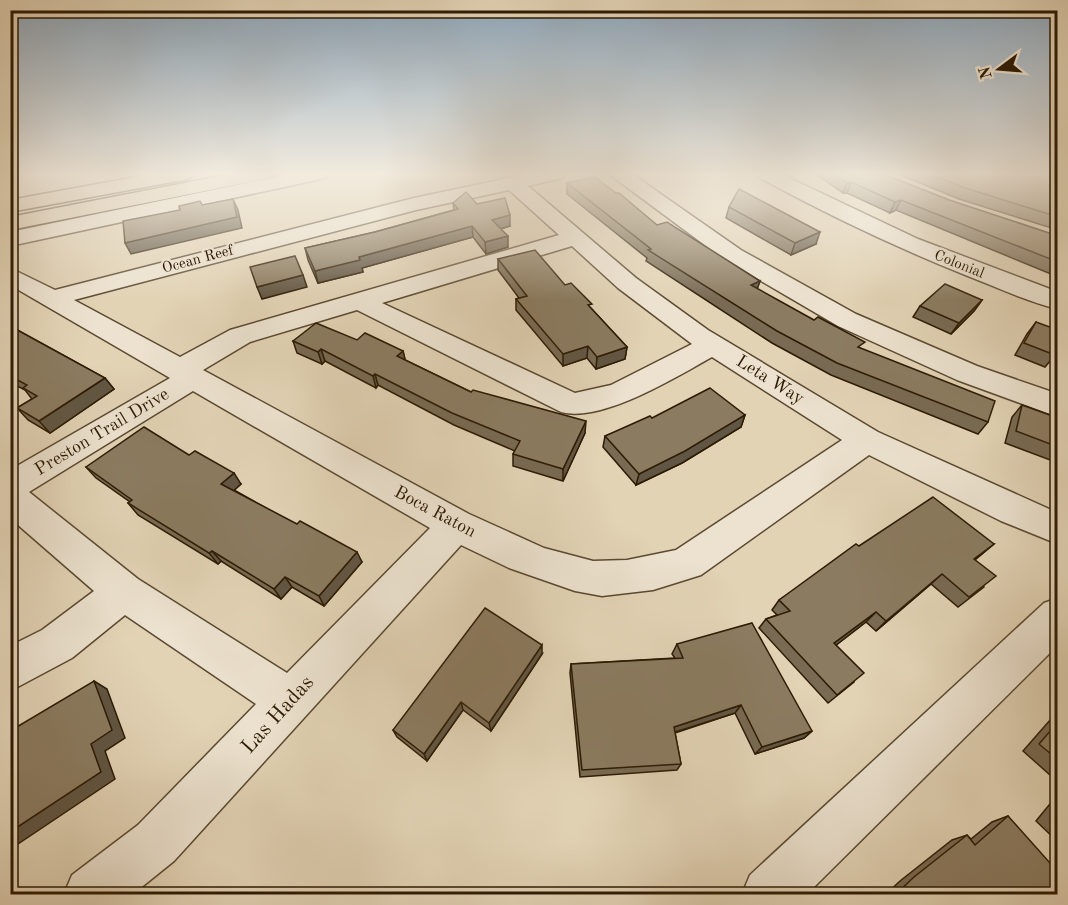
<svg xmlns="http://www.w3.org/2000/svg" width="1068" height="905" viewBox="0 0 1068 905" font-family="'Old Standard TT',serif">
<rect width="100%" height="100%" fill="#e2d3b5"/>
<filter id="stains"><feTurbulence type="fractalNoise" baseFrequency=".00333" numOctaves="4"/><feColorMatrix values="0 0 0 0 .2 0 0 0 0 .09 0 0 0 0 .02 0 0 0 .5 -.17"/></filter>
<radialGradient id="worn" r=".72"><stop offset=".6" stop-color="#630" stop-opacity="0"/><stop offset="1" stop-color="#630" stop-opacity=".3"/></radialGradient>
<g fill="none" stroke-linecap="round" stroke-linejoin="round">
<g stroke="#5a4930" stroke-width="3">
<g id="minor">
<path d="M290 174H327L324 178 317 180 10 246V232Z"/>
<path d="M528 174H565L562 178 528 186 636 278 708 330 878 432 1058 513V544L1001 521 869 455 701 575 653 590 602 596 575 591 509 568 461 545 174 861 133 894H64L72 875 138 825 256 704 125 615 72 658 10 691V646L42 630 94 591 10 518V470L170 378 10 285V268L55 290 414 198ZM509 190 559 235 230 330 180 357 74 300 416 210ZM572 246 618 288 692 344 611 385 575 393 382 303ZM357 310 561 412C602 423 676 377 712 357L842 440 676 550 627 560 593 561 544 548 469 514 203 370 250 342ZM193 391 430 528 287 673 138 579 29 492Z"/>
<path d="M609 174H632L741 250 856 314 977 366 1058 394V417L957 380 838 326 725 260Z"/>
<path d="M757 174H781L918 239 1058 292V309C1025 301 994 286 963 274 893 246 826 214 760 178Z"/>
<path d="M1058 598V645L807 894H742L750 875 1044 603Z"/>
</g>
</g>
<g stroke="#2d1b04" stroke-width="3">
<path id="major" d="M231 174H270L267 178 260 180 10 230V217Z"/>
</g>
<g stroke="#2d1b04" stroke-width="3">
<path id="highway" d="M152 174H193L190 178 183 180 10 212V200Z"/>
</g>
<use href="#minor" fill="#ece2cf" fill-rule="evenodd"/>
<use href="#major" fill="#e2d3b5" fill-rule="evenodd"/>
<use href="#highway" fill="#e2d3b5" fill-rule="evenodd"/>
</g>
<g fill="#786a53" stroke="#2d1b04" stroke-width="1.5">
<path d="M816 174H883L949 200 1058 236V277L896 210 890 213 847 193H843Z"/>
<path d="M898 174H1045L1058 177V230L959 199Z"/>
<path d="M567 183 657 225 760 281 757 289 988 422 978 434 831 375 772 343 646 261 647 258 567 194Z"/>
<path d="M453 203 477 204 510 226 501 229 508 247 486 254 473 237 362 268 363 272 318 283 308 260 305 248 375 232 454 210Z"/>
<path d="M729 207 816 244 791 255 726 218Z"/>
<path d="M498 259 565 285 591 308 627 347 625 359 596 369 587 358 563 366 516 310V299L519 298 498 270Z"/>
<path d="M982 300 974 311 951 334 913 317 920 306Z"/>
<path d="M1036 322 1055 355 1045 367 1015 355 1027 334Z"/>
<path d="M10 326 105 378 114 389 50 433 28 420 17 408 32 399 25 390 10 382Z"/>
<path d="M357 340 403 351 405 360 471 392 585 433 563 481 513 466V454L515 451 454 425 378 385 376 388 325 361 322 364 297 353 293 341Z"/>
<path d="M1022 405 1058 418V463L1005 443 1012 417Z"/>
<path d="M745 415 741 427 682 463 636 485 603 447 605 436 652 418Z"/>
<path d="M189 455 241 484 234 490 362 562 324 606 292 587 281 599 221 561 218 564 138 515 128 503 130 502 96 478 86 467Z"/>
<path d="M994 544 975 560 984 587 958 607 931 584 876 631 866 622 836 645 854 682 828 703 759 628 766 619 777 615 772 610 779 600 859 546Z"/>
<path d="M677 644 812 731 804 738 755 754 735 713 675 733 681 764 677 770 580 777 570 673 571 664 675 658 672 654Z"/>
<path d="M542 654 491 731 463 710 427 761 397 737 393 730Z"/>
<path d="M1058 711V782L1023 751Z"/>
<path d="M1058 794V842L1036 821Z"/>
<path d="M1008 816 1058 894H886L900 881 952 840 967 835 971 839 992 822Z"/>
</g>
<g fill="#615643" stroke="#2d1b04" stroke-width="1.5">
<path d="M851 182 847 193H843L847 183Z"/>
<path d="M233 199 238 210 242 228 131 254 125 243Z"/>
<path d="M901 200 896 210 890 213 895 202Z"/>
<path d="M510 215V226L493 231 492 220Z"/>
<path d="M472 226 473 237 362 268 363 272 318 283 315 271 359 257Z"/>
<path d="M820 232 816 244 791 255 795 243Z"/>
<path d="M508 236V247L486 254 485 242Z"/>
<path d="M303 275 307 287 262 299 257 287Z"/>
<path d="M760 281 756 292 751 285Z"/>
<path d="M982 300 974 311 951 334 959 323Z"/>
<path d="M588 346 587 358 563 366V354Z"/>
<path d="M627 347 625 359 596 369 597 357Z"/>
<path d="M321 349 325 361 322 364 318 352Z"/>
<path d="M403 351 406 363 397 356Z"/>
<path d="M375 374 378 385 376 388 373 376Z"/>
<path d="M105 378 114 389 50 433 39 421Z"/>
<path d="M745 415 741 427 682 463 636 485 639 474Z"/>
<path d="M586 421 585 433 563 481V469Z"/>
<path d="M234 473 241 484 229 495 221 484Z"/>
<path d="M994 544 982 554 963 569 974 559Z"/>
<path d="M212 551 221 561 218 564 209 553Z"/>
<path d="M357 552 362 562 324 606 319 596Z"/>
<path d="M942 574 931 584 876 631 886 621Z"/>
<path d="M285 577 292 587 281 599 274 589Z"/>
<path d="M876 612 866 622 826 653 834 643Z"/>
<path d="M542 645V654L491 731 489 723Z"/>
<path d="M94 681 107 689 125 738 105 751 115 779 15 846 10 845V832L91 744Z"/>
<path d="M461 702 463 710 427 761 424 754Z"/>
<path d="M741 705 735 713 669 734 674 727Z"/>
<path d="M812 731 804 738 755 754 762 747Z"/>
</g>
<g fill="#8b7b60" stroke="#2d1b04" stroke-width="1.5">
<path d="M834 174H883L949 200 1058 236V262L901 200 895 202 851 182 847 183Z"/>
<path d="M929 174H1045L1058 177V217L965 188Z"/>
<path d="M595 177 616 193H619L657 225 667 222 760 281 751 285 814 320 818 317 865 342 858 347 995 401 988 422 837 363 777 331 648 250 651 249 567 183Z"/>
<path d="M739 189 820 232 795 243 729 207Z"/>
<path d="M466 192 477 204 505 198 510 215 492 220 508 236 485 242 472 226 359 257 360 260 315 271 305 248 375 232 458 209 453 203Z"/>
<path d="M233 199 237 217 125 243 123 221 180 210 179 206 200 201 202 205Z"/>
<path d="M535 250 565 285 571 283 592 304 588 305 627 347 597 357 588 346 563 354 516 299 527 296 498 259Z"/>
<path d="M295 256 303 275 257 287 250 267Z"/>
<path d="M945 284 982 300 959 323 920 306Z"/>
<path d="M1036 322 1058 330V350L1055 355 1024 343Z"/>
<path d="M316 323 357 340 365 333 403 351 397 356 471 392 473 390 586 421 563 469 513 454 520 441 452 413 375 374 373 376 321 349 318 352 293 341Z"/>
<path d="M10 326 105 378 39 421 17 408 37 396 23 388 27 385 10 376Z"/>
<path d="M710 388 745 415 685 451 639 474 605 436 650 416 652 418Z"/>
<path d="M1022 405 1058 418V447L1016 431Z"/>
<path d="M144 427 189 455 195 451 234 473 221 484 297 524 300 521 357 552 319 596 285 577 274 589 212 551 209 553 128 503 132 500 86 467Z"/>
<path d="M933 497 994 544 974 559 996 576 969 597 942 574 886 621 876 612 834 643 864 673 837 695 766 619 790 611 779 600 856 544 859 546Z"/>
<path d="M485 608 542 645 489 723 461 702 424 754 393 730Z"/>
<path d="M752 623 812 731 762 747 741 705 674 727 681 764 582 770 571 664 683 658 677 644Z"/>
<path d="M94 681 112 730 91 744 101 772 10 832V731Z"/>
<path d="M1058 722V760L1039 744Z"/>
<path d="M1058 811V820L1053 816Z"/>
<path d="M1008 816 1058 872V894H896L914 877 967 835 975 845Z"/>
</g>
<linearGradient id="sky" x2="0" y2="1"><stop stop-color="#8da7bc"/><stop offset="0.58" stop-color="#f2ebde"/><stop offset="1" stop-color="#f2ebde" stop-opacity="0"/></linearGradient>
<rect width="1068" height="300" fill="url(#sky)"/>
<g text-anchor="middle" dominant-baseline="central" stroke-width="5" stroke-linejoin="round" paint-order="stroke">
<g font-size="15" fill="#2d1b04" stroke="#ece2cf">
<text transform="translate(198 260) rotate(-15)">Ocean Reef</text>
<text transform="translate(959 265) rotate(22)">Colonial</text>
</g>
<g font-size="18" fill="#2d1b04" stroke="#ece2cf">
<text transform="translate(770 380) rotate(32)">Leta Way</text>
<text transform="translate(102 432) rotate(-31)">Preston Trail Drive</text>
<text transform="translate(435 512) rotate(28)">Boca Raton</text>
</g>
<g font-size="21" fill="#2d1b04" stroke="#ece2cf">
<text transform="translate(278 715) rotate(-48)">Las Hadas</text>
</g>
</g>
<rect width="1068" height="905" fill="none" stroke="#e2d3b5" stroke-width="36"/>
<rect x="12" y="12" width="1044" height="881" fill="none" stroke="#2d1b04" stroke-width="3"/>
<rect x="18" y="18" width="1032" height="869" fill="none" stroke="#2d1b04" stroke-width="1.5"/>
<g transform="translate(999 69) rotate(254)" stroke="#ece2cf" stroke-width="4.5" paint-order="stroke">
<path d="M0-4.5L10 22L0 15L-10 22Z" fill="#2d1b04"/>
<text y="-9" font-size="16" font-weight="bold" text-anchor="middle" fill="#2d1b04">N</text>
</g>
<rect width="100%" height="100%" filter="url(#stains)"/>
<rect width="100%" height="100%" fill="url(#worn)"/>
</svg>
